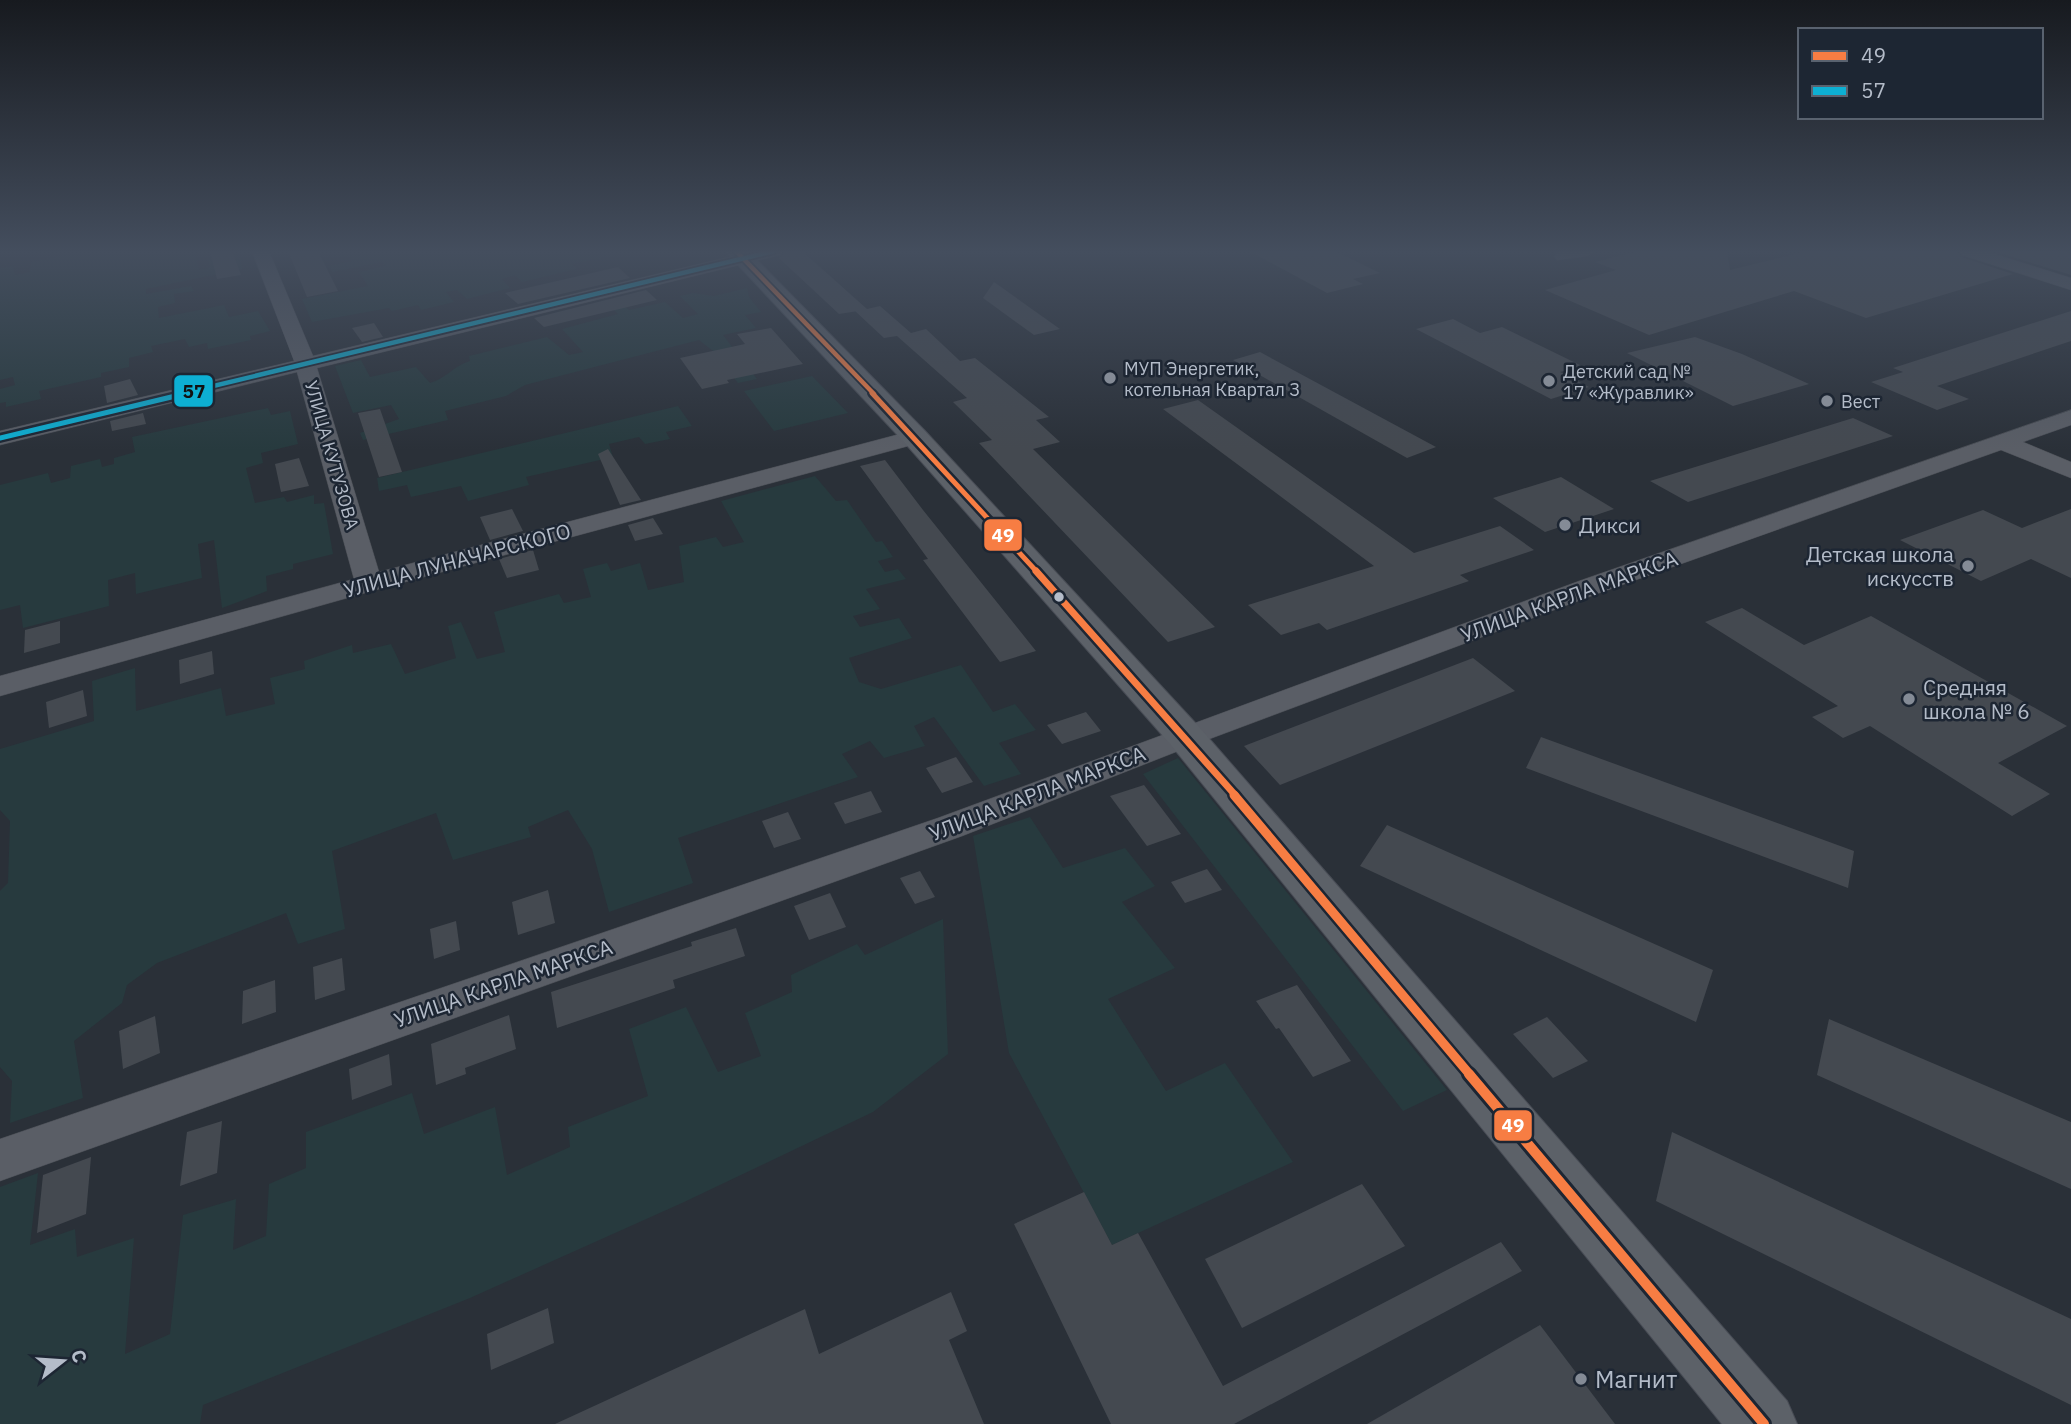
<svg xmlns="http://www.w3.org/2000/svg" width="2071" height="1424" viewBox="0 0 2071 1424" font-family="'IBM Plex Sans',sans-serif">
<rect width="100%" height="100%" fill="#2a3038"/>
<g fill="#273a3e">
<path d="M87 251H92L94 256 112 251H194L199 270 210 268 208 260 240 254 242 269 146 289V294L191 286 194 291 174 294 175 303 158 307 159 318 224 305 229 317 258 311 270 331 250 336 251 340 208 349 207 343 189 347 185 339 151 346 153 352 129 358V367L101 373V377L39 391 41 399 6 407V402L0 403V389L15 385 13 377 0 380V268L13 266 15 275 30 272 31 262Z"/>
<path d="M329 251H610L615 255 572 264 577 269 522 282 515 275 502 279 510 288 467 299 457 290 446 292 454 302 421 310 418 305 392 311 389 308 312 322 302 299 368 286 359 272 385 266 382 262 333 272 329 266 352 261 349 255 332 258Z"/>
<path d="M747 288 749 297 761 312 745 315 756 328 723 335 757 379 738 383 713 351 699 340 525 385 506 396 445 411 448 420 363 440 360 433 399 419 391 405 353 413 335 366 361 360 370 377 416 367 430 383C446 379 453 366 470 361L469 356 547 337 569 355 583 352 562 329 618 314 611 307 622 304 629 310 665 302 683 318 698 314 680 296 693 293 714 296Z"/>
<path d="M812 376 848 413 774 431 744 391Z"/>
<path d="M678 406 692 426 666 432 670 439 645 444 639 437 609 444 613 457 526 477 529 485 468 501 461 486 411 497 407 485 379 491 377 478Z"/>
<path d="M268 408 271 415 290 411 298 444 261 453 263 463 246 468 255 503 284 497 287 502 314 495V504L324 503 333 554 293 564V569L266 576 267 591 222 608 214 540 198 544 202 578 136 594 135 573 108 580 109 606 23 628 20 605 0 610V485L48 473 51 483 70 478 71 466 100 459 102 467 114 464V458L135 452 132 437Z"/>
<path d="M815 476 836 501 847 500 876 542 882 541 893 557 878 561 885 572 898 569 906 579 866 589 880 609 853 616 860 627 899 618 912 638 849 658 859 682 881 689 961 665 993 712 1015 704 1036 730 999 743 1021 774 984 786 934 717 914 726 925 746 884 758 870 741 842 754 858 777 678 838 693 883 609 912 592 849 568 810 528 827 531 837 453 860 436 813 332 851 345 929 298 944 286 913 157 963 127 985 122 1003 74 1041 83 1098 10 1123 12 1081 0 1067V891L8 883 10 821 0 810V749L94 721 92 681 135 668 136 711 221 688 226 716 275 704 270 678 305 669 304 661 352 645 353 653 391 644 405 674 456 658 448 626 461 622 477 659 505 652 494 612 559 594 564 603 591 597 583 569 607 563 611 571 640 563 648 590 684 582 679 546 716 537 723 547 744 542 721 501Z"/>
<path d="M1178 758 1447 1090 1403 1111 1143 774Z"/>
<path d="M1030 817 1063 868 1125 848 1155 886 1122 902 1175 968 1108 999 1166 1091 1225 1063 1293 1162 1112 1245 1009 1053 973 836Z"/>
<path d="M943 919 948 1054 873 1112 682 1203 470 1298 203 1405 200 1424H0V1187L38 1173 30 1245 75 1229 77 1257 134 1238 125 1354 170 1334 183 1215 236 1199 233 1250 266 1236 269 1184 306 1168V1132L412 1093 424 1134 495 1107 507 1175 570 1147 568 1127 648 1096 629 1029 686 1007 718 1072 761 1056 745 1013 792 992 791 975 857 944 865 955Z"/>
</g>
<g fill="#444950">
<path d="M210 251H232L241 275 217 279Z"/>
<path d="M288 251H318L338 291 307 297Z"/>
<path d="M786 251H802L867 309 880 306 911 333 926 329 960 361 975 358 1049 417 1036 420 1060 442 1033 449 1215 627 1168 642 979 443 992 440 953 402 967 398 897 336 884 338 855 311H858L839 314 779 258Z"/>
<path d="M1249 251H1335L1380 273 1353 279 1363 284 1327 293Z"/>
<path d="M1638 251H1727L1730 270 1807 251H1956L1961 257 2013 274 1866 318 1794 291 1649 335 1545 290 1616 270 1595 262Z"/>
<path d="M1993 251H2071V275Z"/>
<path d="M618 267 630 278 518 304 505 293Z"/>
<path d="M994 282 1060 329 1034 335 983 298Z"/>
<path d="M646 290 657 300 544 327 534 318Z"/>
<path d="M2071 311V341L1937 386 1969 399 1937 410 1871 382 1903 372 1893 368Z"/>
<path d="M1453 319 1480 333 1502 327 1582 366 1560 372 1589 387 1551 399 1416 329Z"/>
<path d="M374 323 383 337 362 342 352 328Z"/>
<path d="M771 328 803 364 727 380 729 383 702 389 680 358 745 344 737 334Z"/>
<path d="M1695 337 1742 354 1809 384 1733 406 1627 353Z"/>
<path d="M1260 352 1436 447 1407 458 1233 360Z"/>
<path d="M130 379 138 395 107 403 104 386Z"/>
<path d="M1198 400 1414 553 1500 526 1534 550 1460 575 1469 581 1327 630 1319 623 1281 635 1248 605 1374 566 1163 409Z"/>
<path d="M380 409 402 472 379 477 358 413Z"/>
<path d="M143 413 146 424 112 431 110 421Z"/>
<path d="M1853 418 1893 436 1688 502 1650 481Z"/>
<path d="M608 449 641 500 620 505 598 454Z"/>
<path d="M299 458 309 486 281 492 275 464Z"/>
<path d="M885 460 923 510 1036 651 1000 662 923 560 928 559 860 466Z"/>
<path d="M1561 477 1614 509 1545 532 1493 498Z"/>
<path d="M512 509 523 531 490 540 480 517Z"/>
<path d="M2071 509V578L2031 559 1981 581 1900 540 1983 510 2022 528Z"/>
<path d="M653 518 663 534 635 541 628 525Z"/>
<path d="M533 550 539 570 507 578 499 559Z"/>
<path d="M1742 608 1804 645 1871 616 2067 726 1998 763 2050 794 2012 816 1870 726 1843 738 1812 717 1838 706 1705 622Z"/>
<path d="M60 621V643L24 653 25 630Z"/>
<path d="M212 651 214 674 180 684 179 660Z"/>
<path d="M1473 658 1515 691 1280 785 1244 746Z"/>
<path d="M83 690 87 716 49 728 46 702Z"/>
<path d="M1086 712 1101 731 1062 744 1047 725Z"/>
<path d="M1541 737 1854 851 1848 888 1526 768Z"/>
<path d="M956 757 973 782 942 793 926 768Z"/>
<path d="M1144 785 1181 834 1147 846 1110 796Z"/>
<path d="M871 791 882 812 845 824 834 803Z"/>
<path d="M788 812 801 839 774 848 762 821Z"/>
<path d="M1387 825 1713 970 1696 1022 1360 866Z"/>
<path d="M1207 869 1222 890 1185 903 1171 882Z"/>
<path d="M920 871 935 897 915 904 900 878Z"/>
<path d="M548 890 555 923 518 935 512 902Z"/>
<path d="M830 893 846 927 809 940 794 906Z"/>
<path d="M456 921 460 950 434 959 430 929Z"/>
<path d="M736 928 745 956 673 980 675 988 557 1028 551 992 692 946 691 942Z"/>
<path d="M342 958 345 990 315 1000 313 967Z"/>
<path d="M275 980 276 1012 242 1024 243 991Z"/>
<path d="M1297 985 1351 1061 1313 1077 1279 1028 1276 1029 1256 1001Z"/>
<path d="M509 1015 516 1049 465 1068 466 1074 436 1085 431 1044Z"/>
<path d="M155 1016 160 1053 123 1069 119 1031Z"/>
<path d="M1547 1017 1588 1061 1553 1078 1513 1034Z"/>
<path d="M1829 1019 2071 1122V1189L1817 1075Z"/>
<path d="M389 1054 392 1085 352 1100 349 1069Z"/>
<path d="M222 1121 217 1173 180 1186 187 1132Z"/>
<path d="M1672 1132 2071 1319V1405L1656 1201Z"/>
<path d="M91 1157 86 1214 37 1233 43 1175Z"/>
<path d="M1362 1184 1405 1246 1242 1328 1205 1259Z"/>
<path d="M1084 1192 1112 1245 1138 1233 1223 1386 1501 1242 1522 1271 1234 1424H1111L1014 1224Z"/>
<path d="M951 1292 967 1331 949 1340 984 1424H555L805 1309 819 1354Z"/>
<path d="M548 1308 554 1343 491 1370 487 1334Z"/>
<path d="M1540 1325 1615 1424H1367Z"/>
</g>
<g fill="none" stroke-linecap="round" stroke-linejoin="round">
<g stroke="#484c53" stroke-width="1">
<g id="minor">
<path d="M252 251H269L313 356 754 251H783L780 255 317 368 379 572 915 430 923 432 927 437 923 442 379 589 0 696V676L354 579 297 372 0 445V431L294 361Z"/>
<path d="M1563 251H1596L1587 256 1557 260 1554 256 1557 252Z"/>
<path d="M1959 251H1985L2071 278V290L1962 255Z"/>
<path d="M2071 410V425L2023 442 2071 462V478L2001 450 1602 592 1196 744 962 836 0 1181V1139L938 818 1582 580Z"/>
</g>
</g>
<g stroke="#484c55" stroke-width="2">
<path id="major" d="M725 251H748L925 431 1199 727 1787 1401 1797 1424H1722L1171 745 905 443Z"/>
</g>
<use href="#minor" fill="#5a5e66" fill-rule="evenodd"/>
<use href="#major" fill="#5c6168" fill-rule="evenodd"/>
<g stroke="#1d2633" stroke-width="8">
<path id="bus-1-far4" d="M736 251 874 394"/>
</g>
<g stroke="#1d2633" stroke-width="10">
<path id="bus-1-far3" d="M872 393 1038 573"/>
</g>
<g stroke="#1d2633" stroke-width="12">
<path id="bus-1-far2" d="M1036 571 1236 796"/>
</g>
<g stroke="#1d2633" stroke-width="14">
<path id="bus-1-far1" d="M1234 795 1471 1076"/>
</g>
<g stroke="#1d2633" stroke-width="16">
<path id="bus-1" d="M1469 1074 1764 1424"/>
</g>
<g stroke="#1d2633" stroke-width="8">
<path id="bus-2-far1" d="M180 394 774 251"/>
</g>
<g stroke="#1d2633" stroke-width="10">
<path id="bus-2" d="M0 438 188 393"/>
</g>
<use href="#bus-1-far4" stroke="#f77d43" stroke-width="4.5"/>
<use href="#bus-1-far3" stroke="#f77d43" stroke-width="5"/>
<use href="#bus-1-far2" stroke="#f77d43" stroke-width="7"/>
<use href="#bus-1-far1" stroke="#f77d43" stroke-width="9"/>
<use href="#bus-1" stroke="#f77d43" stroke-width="10"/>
<use href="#bus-2-far1" stroke="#0dafd3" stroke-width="4.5"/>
<use href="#bus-2" stroke="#0dafd3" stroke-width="5"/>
</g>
<linearGradient id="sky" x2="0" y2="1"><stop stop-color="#171a1f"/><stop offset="0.56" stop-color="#444e5e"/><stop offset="1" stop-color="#444e5e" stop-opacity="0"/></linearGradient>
<rect width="2071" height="450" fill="url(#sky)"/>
<g fill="#848b96" stroke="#1d2633" stroke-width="2.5">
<circle cx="1110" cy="378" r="7"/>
<circle cx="1549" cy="381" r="7"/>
<circle cx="1827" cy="401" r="7"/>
<circle cx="1565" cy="525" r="7"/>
<circle cx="1968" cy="566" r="7"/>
<circle cx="1909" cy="699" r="7"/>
<circle cx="1581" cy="1379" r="7"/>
</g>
<circle fill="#b4bcc9" stroke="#1d2633" stroke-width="2.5" cx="1059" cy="597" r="6"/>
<g text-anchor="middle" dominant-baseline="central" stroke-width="5" stroke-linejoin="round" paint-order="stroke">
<g font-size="18" fill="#b4bcc9" stroke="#1d2633" text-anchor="start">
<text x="1124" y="368">МУП Энергетик,<tspan x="1124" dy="21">котельная Квартал З</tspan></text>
<text x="1563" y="371">Детский сад №<tspan x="1563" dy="21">17 «Журавлик»</tspan></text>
<text x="1841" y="401">Вест</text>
</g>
<g font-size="18" fill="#b4bcc9" stroke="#1d2633">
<text transform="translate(332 455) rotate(74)">УЛИЦА КУТУЗОВА</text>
</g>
<g font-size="21" fill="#b4bcc9" stroke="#1d2633" text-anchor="start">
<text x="1579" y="525">Дикси</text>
<text x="1954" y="554" text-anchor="end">Детская школа<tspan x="1954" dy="24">искусств</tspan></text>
<text x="1923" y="687">Средняя<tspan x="1923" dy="24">школа № 6</tspan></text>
</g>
<g font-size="21" fill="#b4bcc9" stroke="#1d2633">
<text transform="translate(457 560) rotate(-15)">УЛИЦА ЛУНАЧАРСКОГО</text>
<text transform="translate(1569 596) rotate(-20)">УЛИЦА КАРЛА МАРКСА</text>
<text transform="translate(1037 793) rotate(-21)">УЛИЦА КАРЛА МАРКСА</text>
<text transform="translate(503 983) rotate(-19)">УЛИЦА КАРЛА МАРКСА</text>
</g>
<g font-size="24" fill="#b4bcc9" stroke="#1d2633" text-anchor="start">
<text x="1595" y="1379">Магнит</text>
</g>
</g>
<g stroke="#1d2633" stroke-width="2.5">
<rect x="173" y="374" width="41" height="34" rx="7" fill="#0dafd3"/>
<rect x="983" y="518" width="40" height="34" rx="7" fill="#f77d43"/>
<rect x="1493" y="1109" width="40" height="33" rx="7" fill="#f77d43"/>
</g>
<g font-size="19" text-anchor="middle" font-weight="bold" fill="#fff">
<text x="1003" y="542">49</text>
<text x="1513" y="1132">49</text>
</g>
<g font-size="19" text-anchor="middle" font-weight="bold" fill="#111">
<text x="194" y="398">57</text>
</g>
<rect x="1798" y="28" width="245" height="91" fill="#1d2633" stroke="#59626f" stroke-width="2"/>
<rect x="1812" y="51" width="35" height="10" fill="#f77d43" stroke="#59626f" stroke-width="2"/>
<text x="1861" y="63" font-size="21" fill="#b4bcc9">49</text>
<rect x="1812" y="86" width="35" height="10" fill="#0dafd3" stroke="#59626f" stroke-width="2"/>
<text x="1861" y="98" font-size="21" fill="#b4bcc9">57</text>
<g transform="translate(63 1361) rotate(73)" stroke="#1d2633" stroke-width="5" paint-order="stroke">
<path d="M0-5L12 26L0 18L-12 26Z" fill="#b4bcc9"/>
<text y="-10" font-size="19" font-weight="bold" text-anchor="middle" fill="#b4bcc9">С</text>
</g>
</svg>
